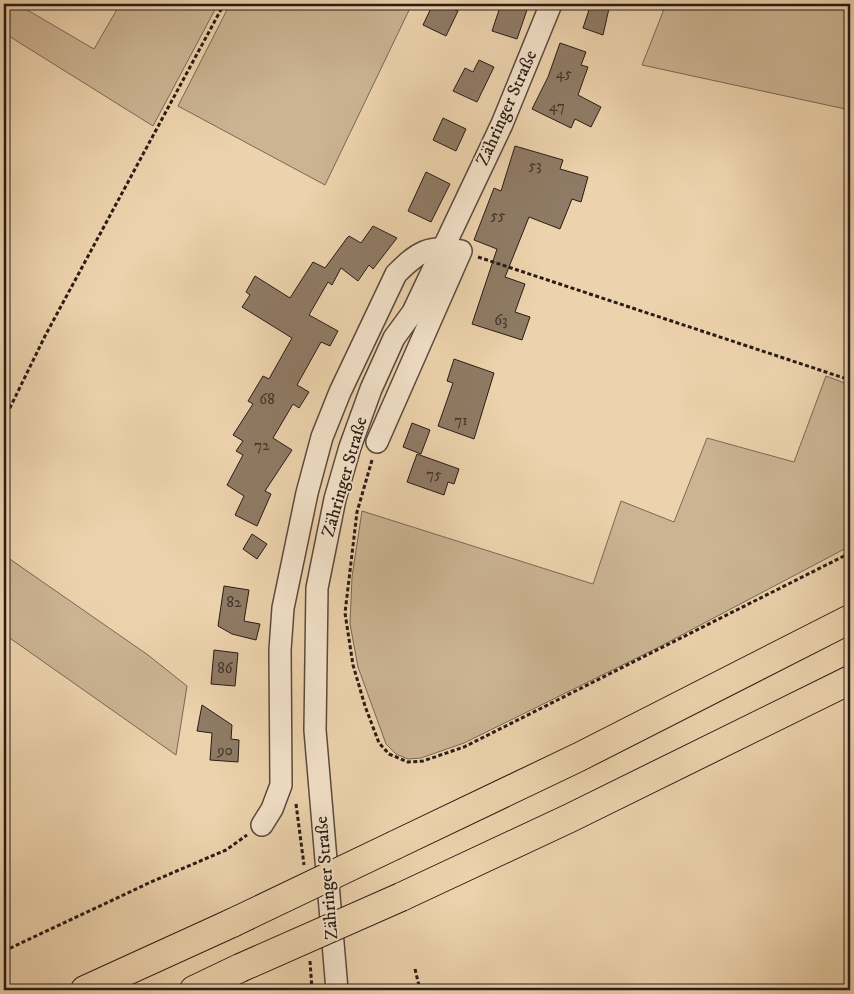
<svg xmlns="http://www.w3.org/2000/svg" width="854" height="994" viewBox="0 0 854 994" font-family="'IM FELL DW Pica',serif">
<rect width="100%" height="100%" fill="#edd3ad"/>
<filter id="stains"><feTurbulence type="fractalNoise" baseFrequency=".004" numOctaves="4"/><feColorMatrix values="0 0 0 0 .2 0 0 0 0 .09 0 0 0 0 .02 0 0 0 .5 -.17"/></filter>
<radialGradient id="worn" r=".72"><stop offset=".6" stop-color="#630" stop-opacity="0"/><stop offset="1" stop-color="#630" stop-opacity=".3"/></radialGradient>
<g fill="#ccb493" stroke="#7a6854">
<path d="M4 4H17L94 49 120 4H218L153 126 4 33Z"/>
<path d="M230 4H412L325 185 178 106Z"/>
<path d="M666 4H850V110L642 65Z"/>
<path d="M826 376 850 385V546L657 648 464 743 421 758 408 759 396 754 386 744 358 667 350 624 352 577 362 511 593 584 621 501 674 522 707 438 794 462Z"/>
<path d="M4 555 148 655 187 686 176 755 4 634Z"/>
</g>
<g fill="#8f7b65" stroke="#291b16">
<path d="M433 4H442L458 11 446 36 423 25Z"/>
<path d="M501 4H529L517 39 492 31Z"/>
<path d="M591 4H610L603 35 583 28Z"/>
<path d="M560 43 586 52 581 65 588 67 578 95 601 107 591 127 575 119 571 128 532 109 548 77Z"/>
<path d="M479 60 494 67 477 102 453 91 465 68 473 72Z"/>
<path d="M443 118 466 129 456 151 433 140Z"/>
<path d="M515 146 563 160 560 169 588 177 581 202 572 199 560 229 529 217 505 277 525 284 515 312 530 317 522 340 472 324 497 249 474 240 494 188 501 191Z"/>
<path d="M426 172 450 184 431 222 408 211Z"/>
<path d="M373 226 397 238 373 269 369 265 358 281 341 268 332 285 328 282 309 315 338 331 330 346 321 342 297 385 309 392 299 408 293 404 273 438 292 450 265 491 271 494 257 526 235 515 244 496 227 485 243 455 236 451 243 441 233 435 253 404 248 401 263 376 269 379 292 338 242 307 250 295 246 292 255 276 290 298 313 262 325 268 347 238 349 236 361 243Z"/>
<path d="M454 359 494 373 474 439 438 426 453 383 447 381Z"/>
<path d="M412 423 430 430 421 454 403 447Z"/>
<path d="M417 454 459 469 454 484 448 482 444 495 407 482Z"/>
<path d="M252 534 267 544 257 559 243 549Z"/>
<path d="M224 586 249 590 244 621 260 624 256 640 232 634 218 626Z"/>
<path d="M214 650 238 653 235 686 211 684Z"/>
<path d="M202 705 232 725 231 739 239 740 238 762 210 760 212 733 197 731Z"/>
</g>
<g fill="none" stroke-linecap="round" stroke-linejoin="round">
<g stroke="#5a493c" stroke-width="24">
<g id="minor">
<path d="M262 825 272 809 281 785 280 650 283 608 307 493 322 437 340 392 396 274C418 252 429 244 461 251L377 442"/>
<path d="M337 990 315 730 317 588 335 499 350 447 371 389 394 338 413 312 502 124 551 4"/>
</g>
</g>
<g stroke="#291b16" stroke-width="30">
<g id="highway">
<path d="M395 845 579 757 850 619"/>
<path d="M401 897 570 818 850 680"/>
<path d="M85 990 232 923"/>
<path d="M194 990 240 968"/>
</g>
</g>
<g stroke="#291b16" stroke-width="3" stroke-dasharray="4 2.5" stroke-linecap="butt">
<path d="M478 257 850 380"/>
<path d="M4 420 45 336 224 4"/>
<path d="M372 460 357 512 345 613 353 665 365 706 379 743 389 754 408 762 423 761 464 747 850 553"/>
<path d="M296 804 304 865"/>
<path d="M4 951 151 882 226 850 247 835"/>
<path d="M310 961 312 990"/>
<path d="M415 969 420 990"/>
</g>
<use href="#minor" stroke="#f3e2ca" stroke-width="21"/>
<use href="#highway" stroke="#edd3ad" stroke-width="28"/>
<g stroke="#291b16" stroke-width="30" stroke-linecap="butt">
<g id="highway-bridge">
<path d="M232 923 395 845"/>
<path d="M240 968 401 897"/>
</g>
</g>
<use href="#highway-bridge" stroke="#edd3ad" stroke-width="28"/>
</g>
<g text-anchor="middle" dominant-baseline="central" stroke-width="4" stroke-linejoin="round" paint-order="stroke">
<g font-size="15" fill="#42332a">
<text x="564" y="73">45</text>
<text x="557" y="106">47</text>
<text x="535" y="165">53</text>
<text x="498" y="215">55</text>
<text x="501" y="320">63</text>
<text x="267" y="399">68</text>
<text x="461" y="420">71</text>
<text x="262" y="445">72</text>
<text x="434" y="474">75</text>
<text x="234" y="602">82</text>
<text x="225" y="668">86</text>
<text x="225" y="750">90</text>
</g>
<g font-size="18" fill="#291b16" stroke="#f3e2ca">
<text transform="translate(507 108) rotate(-66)">Zähringer Straße</text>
<text transform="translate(345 477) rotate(-74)">Zähringer Straße</text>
<text transform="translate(327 878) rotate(-95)">Zähringer Straße</text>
</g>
</g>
<rect width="854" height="994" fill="none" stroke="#edd3ad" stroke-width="20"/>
<rect x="5" y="5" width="844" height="984" fill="none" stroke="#291b16" stroke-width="2.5"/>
<rect x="10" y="10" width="834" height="974" fill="none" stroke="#291b16"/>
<rect width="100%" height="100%" filter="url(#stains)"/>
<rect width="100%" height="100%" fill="url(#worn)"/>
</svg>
